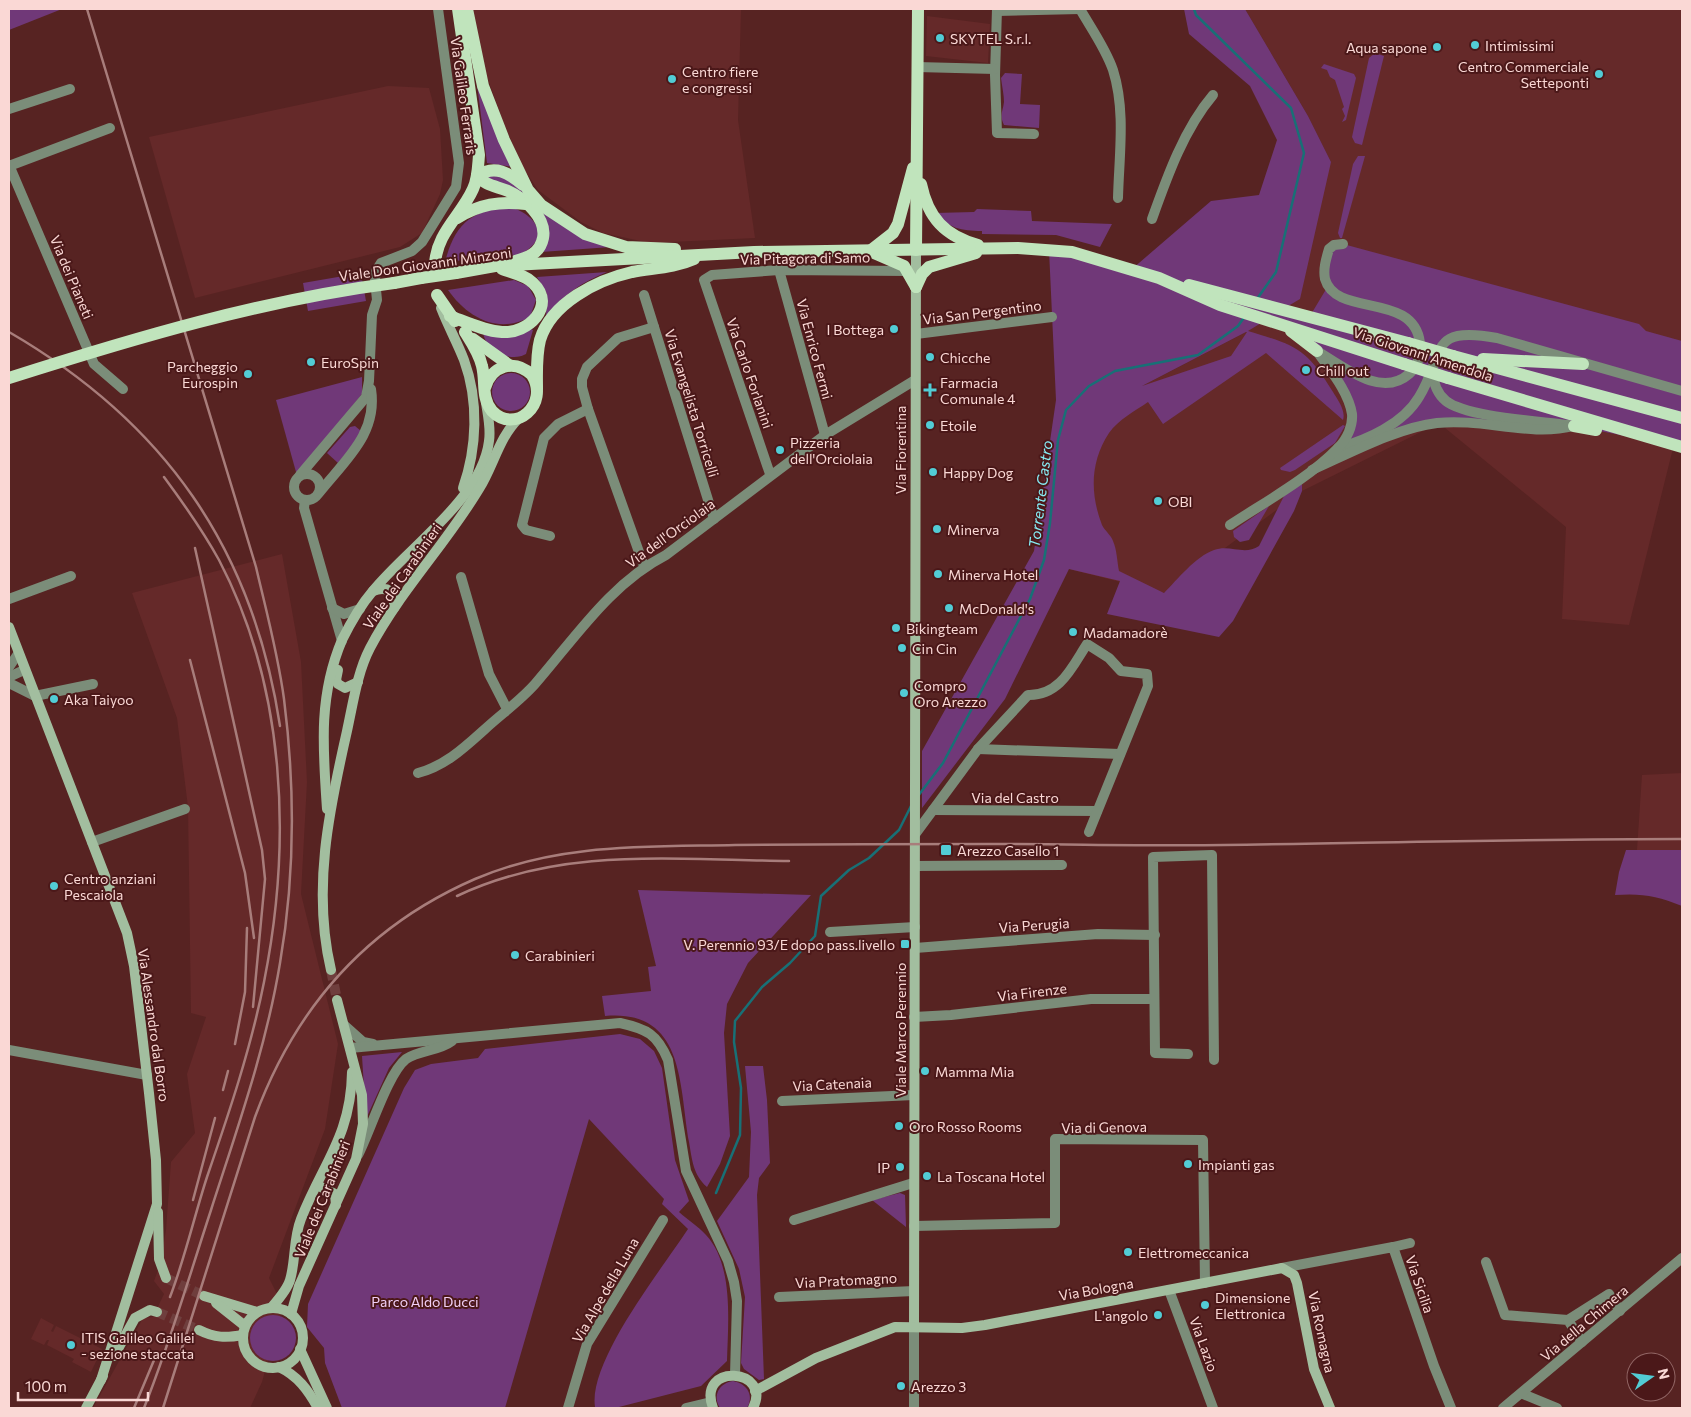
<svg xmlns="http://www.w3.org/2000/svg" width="1691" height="1417" viewBox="0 0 1691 1417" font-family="Commissioner,sans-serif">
<rect width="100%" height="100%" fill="#572322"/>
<g fill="#652929">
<path d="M472 9H741L738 120 755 238 650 243 603 233 581 222 538 190 522 166 504 124 487 77Z"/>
<path d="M1245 9H1682V412L1629 625 1562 619 1566 527 1439 423 1302 491 1164 593 1069 569 1081 432 1100 408 1248 331 1331 162 1308 116Z"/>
<path d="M927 16 990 24 988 63 926 56Z"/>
<path d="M388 86 429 88 440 129 443 180 440 194 422 233 400 247 195 298 149 137Z"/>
<path d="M282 554 301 662 307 782 301 894 338 1044 325 1129 269 1278 283 1306 262 1382 250 1408H93L143 1318 153 1317 164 1294 154 1281 160 1265 166 1230 171 1162 195 1133 187 1074 206 1017 191 1013 188 807 177 718 132 593Z"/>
<path d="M1682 773V850H1637L1642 775Z"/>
<path d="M41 1318 54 1325 51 1331 53 1332 56 1326 102 1349 91 1372 72 1362 74 1359 47 1345 49 1340H47L44 1345 31 1339Z"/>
</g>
<g fill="#703878" fill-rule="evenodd">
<path d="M9 9H62L9 30Z"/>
<path d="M1184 9H1245L1308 116 1331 162 1300 299 1283 309 1310 316 1328 286 1329 249 1343 244 1639 324 1646 331 1682 341V447L1574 426 1437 423 1338 448 1352 414 1317 351 1266 320 1248 331C1297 346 1306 348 1333 392 1338 400 1346 411 1343 420L1266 353 1163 424 1148 402C1135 411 1118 420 1109 433 1090 462 1090 494 1102 525 1105 531 1111 535 1113 541 1117 550 1117 561 1119 571L1164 593C1178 579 1195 557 1214 550 1230 544 1244 556 1259 546L1285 494 1302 484V491L1294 511 1233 621 1219 637 1107 614 1120 581 1069 569 1005 699 922 808V751L1034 551 1056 400 1049 250 1132 269 1211 201 1259 195 1277 140 1250 86 1189 34ZM1247 332 1231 356 1142 386 1246 332Z"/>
<path d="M1375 53 1384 56 1362 145 1355 143 1352 137 1369 58Z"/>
<path d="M1324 64 1354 74 1356 78 1346 120 1342 122 1345 116 1342 109 1344 107 1335 80 1330 77 1327 70 1321 68Z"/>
<path d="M1005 73 1022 74 1020 104 1040 105 1039 128 1004 125C999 115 1003 111 1004 102 1004 95 1002 86 1001 78Z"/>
<path d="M477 84 513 167 487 163Z"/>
<path d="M1358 156H1365L1342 238H1340L1338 233 1353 164Z"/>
<path d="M485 175 504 177 611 247 541 252 548 229Z"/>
<path d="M511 207C539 217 551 239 519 255L445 262C455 223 472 210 511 207Z"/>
<path d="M977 209 1031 211 1032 221 1112 224 1100 247 1056 235 982 234V231C961 231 949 228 935 213L974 212Z"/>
<path d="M607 272C582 282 563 295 546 316L547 294 537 277Z"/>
<path d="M361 273 366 301 308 311 303 283Z"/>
<path d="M514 280 528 286 536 300 530 317C498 335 467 317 448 290Z"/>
<path d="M531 329 533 330 526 354C511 363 485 351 483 332Z"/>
<circle cx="511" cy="392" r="19"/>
<path d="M362 377V394L302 469 296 472 276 400Z"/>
<path d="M1343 425 1345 426 1335 443 1295 470 1290 472 1281 470 1280 468Z"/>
<path d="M355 426 361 431V435L338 463 327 453 350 427Z"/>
<path d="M1269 506 1249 540 1240 542 1234 537 1233 531Z"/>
<path d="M1626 850H1682V906C1657 896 1642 893 1615 895L1619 872Z"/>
<path d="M638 890 811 895 748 963 727 1004 724 1033 730 1136 720 1164 707 1187C693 1175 692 1159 689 1142 679 1085 685 1009 605 1016L602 996 651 991 648 967 656 966Z"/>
<path d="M620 1034 640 1039 654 1051 662 1068 675 1160 689 1201 679 1212C688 1220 698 1226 706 1235 734 1265 728 1323 727 1361L701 1386 615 1408 595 1407C588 1361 662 1269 688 1229L662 1204 664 1199 589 1119 505 1408H342L325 1363 324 1348 307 1327 308 1304 404 1088 415 1070 431 1064 478 1058 485 1049Z"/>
<path d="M402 1052 389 1068 366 1119 362 1056Z"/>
<path d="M745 1066H763L767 1100 770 1163 759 1178 757 1195 764 1379 759 1380 744 1369 741 1363 745 1297 739 1269 717 1221 749 1177 751 1132Z"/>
<path d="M900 1193 905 1195 906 1227 872 1200Z"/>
<circle cx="273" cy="1338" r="23"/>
<path d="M733 1381C748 1384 754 1396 747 1408H720C712 1396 719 1383 733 1381Z"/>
</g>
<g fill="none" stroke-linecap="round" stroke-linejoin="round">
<g stroke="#187076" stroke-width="2.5">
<path d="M1194 9 1196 15 1291 108 1304 153 1276 272 1257 299"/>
<path d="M918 796 943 763 1030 599 1044 560 1050 523 1058 440 1066 410 1089 386 1115 371 1198 355 1238 326 1245 316"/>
<path d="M716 1193 740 1135 741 1088 734 1042 735 1021 762 987 790 963 815 936 821 896 849 870 869 858 899 830 911 806"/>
</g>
<g stroke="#6f3e3d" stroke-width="10" stroke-dasharray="10 5" stroke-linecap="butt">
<path d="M331 970 337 1000"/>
<path d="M166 1278 204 1296"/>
<path d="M157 1312 199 1330"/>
</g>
<g stroke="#7b8d79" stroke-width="10">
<path d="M997 9 995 75 997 133 1034 134"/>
<path d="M1080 9C1091 28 1106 49 1113 70 1126 111 1119 156 1118 198"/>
<path d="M997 11 1080 9"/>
<path d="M917 67 995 69"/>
<path d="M9 109 70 89"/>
<path d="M9 165 94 364 123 389"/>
<path d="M9 166 110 128"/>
<path d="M1152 219C1167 177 1184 129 1213 95"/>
<path d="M779 270 825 435"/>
<path d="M644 295 714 519"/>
<path d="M916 334 1052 317"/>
<path d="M1317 351C1343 366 1381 399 1409 374 1418 366 1421 354 1420 343 1414 291 1336 318 1325 279 1323 269 1326 259 1329 249L1334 245 1343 244"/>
<path d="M1432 370C1433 381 1436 393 1446 401 1466 417 1539 421 1568 425"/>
<path d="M1338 448C1367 440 1403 424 1419 397 1446 353 1427 325 1497 338L1682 391"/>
<path d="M1312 470C1348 454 1399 427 1437 423 1483 418 1529 437 1574 426"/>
<circle cx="307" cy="487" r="13"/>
<path d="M770 474 704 280 712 275 779 270 908 271"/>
<path d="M300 475 366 397 369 381 372 315 377 300 375 280 376 271 381 263 412 251 422 242 456 187 459 163 438 9"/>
<path d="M319 493C345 460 378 434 371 389"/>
<path d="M305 500 304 508 342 641"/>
<path d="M1230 525C1265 502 1309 478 1338 448 1347 439 1353 426 1352 414 1349 393 1331 371 1319 354"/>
<path d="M550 536 526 530 522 525 544 438 558 424 588 409"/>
<path d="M644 566 588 409 582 387V379L587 367 618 338 654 327"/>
<path d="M461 577 489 674 507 709"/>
<path d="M9 599 71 576"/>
<path d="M332 608 344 614 360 609"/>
<path d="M35 696 93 684"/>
<path d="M978 749 1120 754"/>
<path d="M418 773C445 766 464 748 484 730 500 715 520 701 535 684 575 638 611 583 666 555L825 435 915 380"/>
<path d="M933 810 1097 811"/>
<path d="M916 833 978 749 1028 695C1060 696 1072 667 1087 644L1109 658 1121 671 1147 674 1148 686 1089 832"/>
<path d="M92 842 185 809"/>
<path d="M916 866 1062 865"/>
<path d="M830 932 915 927"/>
<path d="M915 948 1098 934 1155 935"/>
<path d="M914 1017 951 1015 1091 999H1154"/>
<path d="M344 1025 363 1042 373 1044"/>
<path d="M350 1048 620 1023C647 1029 657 1034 668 1060L686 1171 728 1261 734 1282 737 1301 735 1375"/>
<path d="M9 1050 147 1075"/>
<path d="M1188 1054 1155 1053 1153 857 1212 855 1214 1060"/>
<path d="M782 1101 914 1095"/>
<path d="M358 1155C370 1132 388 1073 406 1059 420 1050 439 1051 452 1041"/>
<path d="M794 1220 913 1183"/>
<path d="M914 1226 1055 1223V1139L1203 1140 1205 1283"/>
<path d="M1393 1247 1410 1243"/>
<path d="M1486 1262 1505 1315 1568 1320 1582 1342"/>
<path d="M1282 1268 1393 1247 1434 1366 1451 1408"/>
<path d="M1169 1290 1213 1408"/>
<path d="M779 1297 914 1291"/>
<path d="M1568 1320 1609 1294 1620 1311"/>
<path d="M1523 1394 1557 1408"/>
<path d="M568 1408 587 1344 663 1220"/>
<path d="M686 1408 711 1402"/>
</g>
<g stroke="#7b8d79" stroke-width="10">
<path d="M9 667 18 654"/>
<path d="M9 677 24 670"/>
<path d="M9 683 35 696"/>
<path d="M914 1327V1408"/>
<path d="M1503 1408 1682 1258"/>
</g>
<g stroke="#a2be9f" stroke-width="10">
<path d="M441 308C448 326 457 342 464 360 479 401 477 448 463 488"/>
<path d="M373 591C381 588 390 587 394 597V608"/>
<path d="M9 627 127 933 134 966 149 1093 156 1160 157 1204 101 1380"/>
<path d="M338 670 336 680 338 684 345 688 358 682"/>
<path d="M327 809C323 749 318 697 342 640 350 624 360 606 372 592 407 548 482 499 489 441 491 428 488 416 486 403"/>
<path d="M331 970C312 890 329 810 347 731 353 704 357 673 370 648 400 591 446 544 479 489 494 465 499 437 519 418"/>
<path d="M317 1185 335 1194 336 1205"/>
<path d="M158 1212 159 1259 166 1278"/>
<path d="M204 1296 257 1312"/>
<path d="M216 1303 245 1326"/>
<path d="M271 1308C278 1300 287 1290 290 1280 296 1260 293 1239 301 1219 323 1163 351 1136 352 1072"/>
<circle cx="273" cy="1338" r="30"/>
<path d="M291 1314 299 1286 356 1159 363 1124 362 1095 337 1000"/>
<path d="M914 1327 916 250"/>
<path d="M199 1330C215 1338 226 1338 243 1335"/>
<path d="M300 1349 327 1408"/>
<path d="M114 1356 135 1318 150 1310 157 1312"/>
<path d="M279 1367C298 1376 308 1390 318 1408"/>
<path d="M755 1391 816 1358 895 1327 962 1328 985 1325 1282 1268 1294 1275 1297 1283 1314 1369 1330 1408"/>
<path d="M86 1408 103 1376"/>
<path d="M713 1408C696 1362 773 1368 753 1408"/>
</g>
<g stroke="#c0e4bc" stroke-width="12">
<path d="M467 9 483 86 504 140 528 190 541 205 585 234 626 247 675 249"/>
<path d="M477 176C486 186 496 186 508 191 524 198 547 218 543 238 540 253 528 258 515 261"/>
<path d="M477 176C495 164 509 173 523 185"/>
<path d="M921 184C928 218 945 236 978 245"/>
<path d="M457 218C480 204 499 201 526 204"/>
<path d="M916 250 918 9"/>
<path d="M870 251 893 233 898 224 913 168"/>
<path d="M874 253 904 266 916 287"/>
<path d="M435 265C436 233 461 216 473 189 478 179 478 166 479 155L458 9"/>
<path d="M456 273 495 266 754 252 1018 248 1072 252 1159 278 1220 305 1404 364"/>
<path d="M394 283 421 278"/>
<path d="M1189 285 1408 343"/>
<path d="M916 287 922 274 929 267 976 253"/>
<path d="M437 295 455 321"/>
<path d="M450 316C466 322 485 331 502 332 528 334 557 306 533 283 525 275 512 273 502 269"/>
<path d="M1291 331 1317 351"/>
<path d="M465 332C472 343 479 353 482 366 486 381 481 398 492 411 515 435 550 404 532 375 514 358 491 366 485 388"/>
<path d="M473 339 509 365"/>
<path d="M1453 356 1682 418"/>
<path d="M1483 359 1583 364"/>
<path d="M1448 378 1682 447"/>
<path d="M537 389C537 372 536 356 540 340 551 303 597 280 632 272 653 268 674 268 694 259"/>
<path d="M1574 426 1596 430"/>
</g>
<g stroke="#a87d7b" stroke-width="2.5">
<path d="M87 9 256 567C266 610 278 654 284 699 295 786 295 876 280 963 266 1048 237 1129 211 1210 189 1277 170 1343 144 1408"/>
<path d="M9 332C164 422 253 548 280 726"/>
<path d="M164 477C184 504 203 531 219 560 286 688 292 842 264 982 251 1048 229 1113 207 1177 194 1217 185 1258 170 1297"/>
<path d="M195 548 262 850 265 879 253 1007"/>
<path d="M190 660 245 873 254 938"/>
<path d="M457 896C562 846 676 860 789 861"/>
<path d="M235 1044 245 992 247 928"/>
<path d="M223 1090 228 1071"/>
<path d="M193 1200 215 1118"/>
<path d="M134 1408 157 1353"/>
<path d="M163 1408 255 1117C295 1008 367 926 475 879 558 843 647 847 735 845 820 844 906 844 991 844 1069 844 1146 846 1224 845 1377 843 1529 839 1682 839"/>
</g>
<g stroke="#c0e4bc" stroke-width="12">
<path d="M421 278 456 273"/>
<path d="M1408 343 1453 356"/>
<path d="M1404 364 1448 378"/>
<path d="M9 378C135 338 262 300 394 283"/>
</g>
</g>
<g fill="#52ccd5" stroke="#4b1819" stroke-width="2">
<circle cx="940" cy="38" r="5"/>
<circle cx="1475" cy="45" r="5"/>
<circle cx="1437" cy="47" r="5"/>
<circle cx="1599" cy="74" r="5"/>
<circle cx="672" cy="79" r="5"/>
<circle cx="894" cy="329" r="5"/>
<circle cx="930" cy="357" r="5"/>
<circle cx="311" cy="362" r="5"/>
<circle cx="1306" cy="370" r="5"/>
<circle cx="248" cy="374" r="5"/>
<path d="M927.5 382.5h5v5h5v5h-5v5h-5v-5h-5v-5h5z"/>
<circle cx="930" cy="425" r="5"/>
<circle cx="780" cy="450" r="5"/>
<circle cx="933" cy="472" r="5"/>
<circle cx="1158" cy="501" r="5"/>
<circle cx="937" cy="529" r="5"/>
<circle cx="938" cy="574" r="5"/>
<circle cx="949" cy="608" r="5"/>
<circle cx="896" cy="628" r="5"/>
<circle cx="1073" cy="632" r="5"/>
<circle cx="902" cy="648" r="5"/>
<circle cx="904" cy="693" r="5"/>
<circle cx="54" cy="699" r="5"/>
<rect x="940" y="844" width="12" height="12" rx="2.5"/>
<circle cx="54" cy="886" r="5"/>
<rect x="900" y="939" width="10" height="10" rx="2.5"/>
<circle cx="515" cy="955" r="5"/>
<circle cx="925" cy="1071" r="5"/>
<circle cx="899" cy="1126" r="5"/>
<circle cx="1188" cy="1164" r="5"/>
<circle cx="900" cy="1167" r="5"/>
<circle cx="927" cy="1176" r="5"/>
<circle cx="1128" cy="1252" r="5"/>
<circle cx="1205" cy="1305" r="5"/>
<circle cx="1158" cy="1315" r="5"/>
<circle cx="71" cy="1345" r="5"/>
<circle cx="901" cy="1386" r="5"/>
</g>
<g text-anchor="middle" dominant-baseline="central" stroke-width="4" stroke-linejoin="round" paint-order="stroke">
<g font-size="14" fill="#fad8d5" stroke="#4b1819" text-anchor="start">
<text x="950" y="38">SKYTEL S.r.l.</text>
<text x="1485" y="45">Intimissimi</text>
<text x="1427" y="47" text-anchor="end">Aqua sapone</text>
<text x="1589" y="66" text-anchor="end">Centro Commerciale<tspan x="1589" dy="16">Setteponti</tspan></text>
<text x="682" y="71">Centro fiere<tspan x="682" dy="16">e congressi</tspan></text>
<text x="884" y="329" text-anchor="end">I Bottega</text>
<text x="940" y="357">Chicche</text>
<text x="321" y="362">EuroSpin</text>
<text x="238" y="366" text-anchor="end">Parcheggio<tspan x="238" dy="16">Eurospin</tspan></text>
<text x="1316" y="370">Chill out</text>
<text x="940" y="382">Farmacia<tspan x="940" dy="16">Comunale 4</tspan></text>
<text x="940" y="425">Etoile</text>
<text x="790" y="442">Pizzeria<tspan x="790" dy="16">dell'Orciolaia</tspan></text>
<text x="943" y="472">Happy Dog</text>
<text x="1168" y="501">OBI</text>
<text x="947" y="529">Minerva</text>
<text x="948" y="574">Minerva Hotel</text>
<text x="959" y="608">McDonald's</text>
<text x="906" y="628">Bikingteam</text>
<text x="1083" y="632">Madamadorè</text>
<text x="912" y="648">Cin Cin</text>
<text x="914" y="685">Compro<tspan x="914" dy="16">Oro Arezzo</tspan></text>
<text x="64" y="699">Aka Taiyoo</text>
<text x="957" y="850">Arezzo Casello 1</text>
<text x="64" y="878">Centro anziani<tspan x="64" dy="16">Pescaiola</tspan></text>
<text x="895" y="944" text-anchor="end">V. Perennio 93/E dopo pass.livello</text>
<text x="525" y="955">Carabinieri</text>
<text x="935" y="1071">Mamma Mia</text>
<text x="909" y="1126">Oro Rosso Rooms</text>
<text x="1198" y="1164">Impianti gas</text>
<text x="890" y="1167" text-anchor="end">IP</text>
<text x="937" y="1176">La Toscana Hotel</text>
<text x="1138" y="1252">Elettromeccanica</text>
<text x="1215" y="1297">Dimensione<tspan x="1215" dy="16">Elettronica</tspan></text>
<text x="1148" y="1315" text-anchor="end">L'angolo</text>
<text x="81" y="1337">ITIS Galileo Galilei<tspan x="81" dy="16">- sezione staccata</tspan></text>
<text x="911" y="1386">Arezzo 3</text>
</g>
<g font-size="14" fill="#fad8d5" stroke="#4b1819">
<text transform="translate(464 96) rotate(82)">Via Galileo Ferraris</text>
<text transform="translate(805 258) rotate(-1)">Via Pitagora di Samo</text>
<text transform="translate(425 264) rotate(-8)">Viale Don Giovanni Minzoni</text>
<text transform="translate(72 277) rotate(67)">Via dei Pianeti</text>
<text transform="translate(982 312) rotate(-7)">Via San Pergentino</text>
<text transform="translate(815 349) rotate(75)">Via Enrico Fermi</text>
<text transform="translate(1423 354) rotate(18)">Via Giovanni Amendola</text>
<text transform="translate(750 373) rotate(71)">Via Carlo Forlanini</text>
<text transform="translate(692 403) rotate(73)">Via Evangelista Torricelli</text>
<text transform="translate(900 450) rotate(-90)">Via Fiorentina</text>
<text transform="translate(670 533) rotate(-36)">Via dell'Orciolaia</text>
<text transform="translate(402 576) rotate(-55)">Viale dei Carabinieri</text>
<text x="1015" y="797">Via del Castro</text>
<text transform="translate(1034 925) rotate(-4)">Via Perugia</text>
<text transform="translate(1032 992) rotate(-7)">Via Firenze</text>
<text transform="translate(154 1025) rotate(82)">Via Alessandro dal Borro</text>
<text transform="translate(900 1030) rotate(-90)">Viale Marco Perennio</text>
<text transform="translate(832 1084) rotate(-3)">Via Catenaia</text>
<text transform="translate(1104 1127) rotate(-1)">Via di Genova</text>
<text transform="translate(322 1199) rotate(-68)">Viale dei Carabinieri</text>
<text transform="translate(846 1280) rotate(-3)">Via Pratomagno</text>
<text transform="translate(1420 1284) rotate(71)">Via Sicilia</text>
<text transform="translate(1096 1289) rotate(-10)">Via Bologna</text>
<text transform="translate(605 1290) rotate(-60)">Via Alpe della Luna</text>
<text transform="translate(1584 1323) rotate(-40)">Via della Chimera</text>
<text transform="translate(1322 1332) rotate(78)">Via Romagna</text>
<text transform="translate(1204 1344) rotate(70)">Via Lazio</text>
</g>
<g font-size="14" fill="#f1cff6" stroke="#4b1819">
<text x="425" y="1301">Parco Aldo Ducci</text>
</g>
<g font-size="15" font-style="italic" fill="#87eef6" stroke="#4b1819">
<text transform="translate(1040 494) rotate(-83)">Torrente Castro</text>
</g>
</g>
<rect width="1691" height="1417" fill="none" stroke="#fad8d5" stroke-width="20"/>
<g transform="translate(1651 1377) rotate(76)"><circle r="24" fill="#4b1819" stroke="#916564"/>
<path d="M0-4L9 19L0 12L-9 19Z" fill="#52ccd5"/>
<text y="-8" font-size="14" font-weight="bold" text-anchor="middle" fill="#fad8d5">N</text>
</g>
<path d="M18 1392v8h130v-8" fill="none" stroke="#fad8d5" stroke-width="2.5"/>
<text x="25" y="1392" font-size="15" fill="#fad8d5" stroke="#4b1819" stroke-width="4" paint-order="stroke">100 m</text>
</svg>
